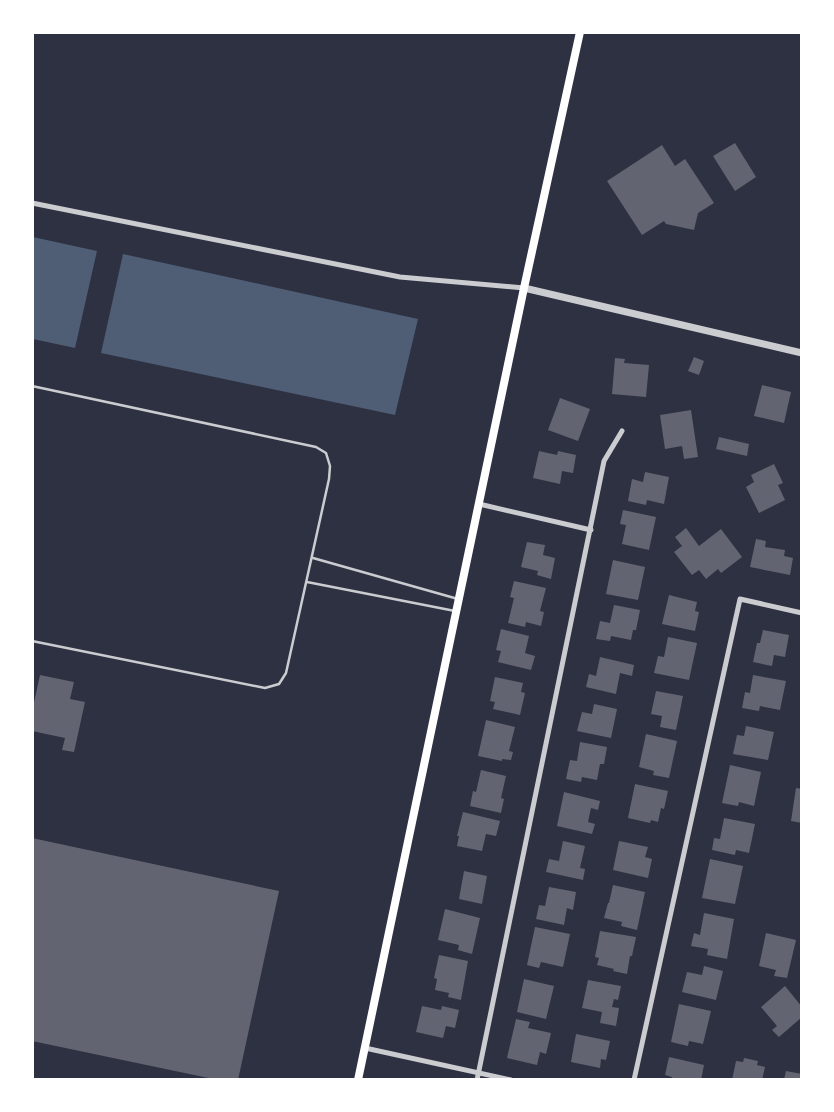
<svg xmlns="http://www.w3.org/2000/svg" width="834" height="1112" viewBox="0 0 834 1112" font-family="Raleway,sans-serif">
<rect width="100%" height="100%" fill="#2d3142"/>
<g fill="#4f5d75">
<path d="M33 237 97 251 75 348 33 339Z"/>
<path d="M123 254 418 319 395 415 101 353Z"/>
</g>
<g fill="#626471">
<path d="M735 143 756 177 735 191 713 156Z"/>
<path d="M662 145 675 166 685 159 714 203 698 213 694 230 666 224 664 221 642 235 607 181Z"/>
<path d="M694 357 704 361 699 375 688 371Z"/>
<path d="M615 358 625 359 624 363 649 365 646 397 612 394Z"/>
<path d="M762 385 791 392 784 423 754 416Z"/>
<path d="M560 398 590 409 578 441 548 430Z"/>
<path d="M691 410 698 457 684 459 682 446 665 449 660 415Z"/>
<path d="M719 437 749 444 747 456 716 449Z"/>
<path d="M539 451 557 455 558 451 576 455 573 473 562 471 560 484 533 478Z"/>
<path d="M774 464 783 483 778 485 785 500 759 513 746 487 754 482 751 475Z"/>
<path d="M645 472 669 477 664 504 647 500 646 505 628 501 632 479 643 482Z"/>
<path d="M623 510 656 517 649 550 622 544 626 525 620 524Z"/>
<path d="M686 528 699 546 721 529 742 557 721 573 718 569 706 579 699 570 692 575 674 552 682 546 675 537Z"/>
<path d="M756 539 766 541 765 547 785 550 784 556 793 558 790 575 750 567Z"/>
<path d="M527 542 545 545 543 555 555 558 551 579 537 575 538 571 521 567Z"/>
<path d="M613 560 645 567 638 600 606 594Z"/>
<path d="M514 581 546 588 540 611 544 612 541 626 526 622 525 627 508 623 514 598 510 597Z"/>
<path d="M669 595 697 602 695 611 699 612 695 631 662 624Z"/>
<path d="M614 605 640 610 636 630H633L631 640 611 636 610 641 596 639 600 621 610 623Z"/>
<path d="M501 629 529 636 525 653 535 656 531 670 498 662 501 651 496 650Z"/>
<path d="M763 630 789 635 785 657 774 655 772 666 753 662 757 643H760Z"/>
<path d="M668 637 697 643 689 680 654 673 658 656 664 657Z"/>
<path d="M600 657 634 665 632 676 620 673 616 694 586 687 589 674 596 676Z"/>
<path d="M40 675 74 682 70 699 85 702 74 752 62 750 65 738 32 731V712Z"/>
<path d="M753 675 786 681 780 710 760 706 759 711 742 708 745 692 750 693Z"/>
<path d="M495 677 523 683 521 692 525 693 520 715 493 709 495 702 490 701Z"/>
<path d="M656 691 683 696 676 730 660 727 662 716 651 714Z"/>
<path d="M594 704 617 709 611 738 577 731 582 712 592 714Z"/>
<path d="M486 720 515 727 509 751 513 752 511 760 502 759V761L478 756Z"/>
<path d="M746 726 774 732 768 760 733 754 737 735 744 736Z"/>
<path d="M646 734 677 741 669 778 653 775 654 771 639 767Z"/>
<path d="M580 742 607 747 604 764H600L597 780 582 777 581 782 566 779 570 760 577 761Z"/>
<path d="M730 765 761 772 754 806 739 802 738 806 722 803Z"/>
<path d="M481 770 506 776 501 798 504 799 501 813 470 806 473 791 476 792Z"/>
<path d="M635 784 668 791 664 809 661 808 658 822 651 820 650 823 628 818Z"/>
<path d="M796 788 802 789V823L791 821Z"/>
<path d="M564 792 600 801 598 810 591 808 588 822 595 824 592 834 557 826Z"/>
<path d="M463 812 500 821 496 836 486 834 482 851 457 846 459 836H457Z"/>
<path d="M724 818 755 824 749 853 736 850 735 855 712 850 714 838 720 839Z"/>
<path d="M32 838 279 891 238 1080H218L32 1041Z"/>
<path d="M563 841 585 846 580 868 585 869 583 880 546 872 549 859 559 861Z"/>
<path d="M619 841 648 847 645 857 652 859 648 878 613 870Z"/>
<path d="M710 859 743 866 735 904 702 898Z"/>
<path d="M464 871 487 876 482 904 459 899Z"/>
<path d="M613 885 645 892 637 930 621 926 622 922 604 918 608 903H609Z"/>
<path d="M549 887 576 892 573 910 567 908 564 925 536 919 539 905 545 906Z"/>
<path d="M445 909 480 918 472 954 458 950 459 945 438 940Z"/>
<path d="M704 913 734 919 727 959 707 955 708 949 691 946 694 933 700 935Z"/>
<path d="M535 927 570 934 563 967 541 962 539 968 527 965Z"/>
<path d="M600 931 636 937 632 956H630L627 974 613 971 614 969 597 965 599 958 595 957Z"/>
<path d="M766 933 796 940 787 978 774 976 776 970 759 966Z"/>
<path d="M439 955 468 961 461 1000 448 997 449 993 435 990 437 979 434 978Z"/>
<path d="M704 966 723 971 716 1000 682 992 687 972 702 975Z"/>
<path d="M524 979 554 986 546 1019 517 1012Z"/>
<path d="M588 980 621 986 618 1000 614 999 612 1007 619 1008 616 1026 600 1023 602 1012 582 1008Z"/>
<path d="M785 986 802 1007V1017L779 1037 772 1030 777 1026 761 1007Z"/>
<path d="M679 1004 711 1011 703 1044 689 1041 688 1046 671 1042Z"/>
<path d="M422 1006 441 1010 442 1006 459 1010 455 1028 446 1026 443 1038 416 1032Z"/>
<path d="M516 1019 530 1022 528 1028 551 1033 546 1054 540 1052 537 1065 507 1058Z"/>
<path d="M576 1034 610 1041 606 1060 601 1059 600 1068 571 1062Z"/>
<path d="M669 1057 704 1065 701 1080H672V1077L665 1075Z"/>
<path d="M744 1058 758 1061 757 1065 765 1067 762 1080H732L736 1061 743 1062Z"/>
<path d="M786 1071 802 1074V1080H784Z"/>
</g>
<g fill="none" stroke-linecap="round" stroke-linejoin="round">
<g stroke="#caccd0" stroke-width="2.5">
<path d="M32 386 316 447 326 453 330 466 329 479 286 673 279 684 265 688 32 641"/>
<path d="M313 558 458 599"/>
<path d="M307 582 455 611"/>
</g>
<g stroke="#caccd0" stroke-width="5">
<path d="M32 203 400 277 524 288"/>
<path d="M479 504 591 530"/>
<path d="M365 1048 511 1080"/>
<path d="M477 1080 604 461 622 431"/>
<path d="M634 1080 740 599 802 613"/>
</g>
<path stroke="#caccd0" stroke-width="7" d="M524 288 802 353"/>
<path stroke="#fff" stroke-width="8" d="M358 1080 524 288 580 32"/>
</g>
<rect width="834" height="1112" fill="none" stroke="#ffffff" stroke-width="68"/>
</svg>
